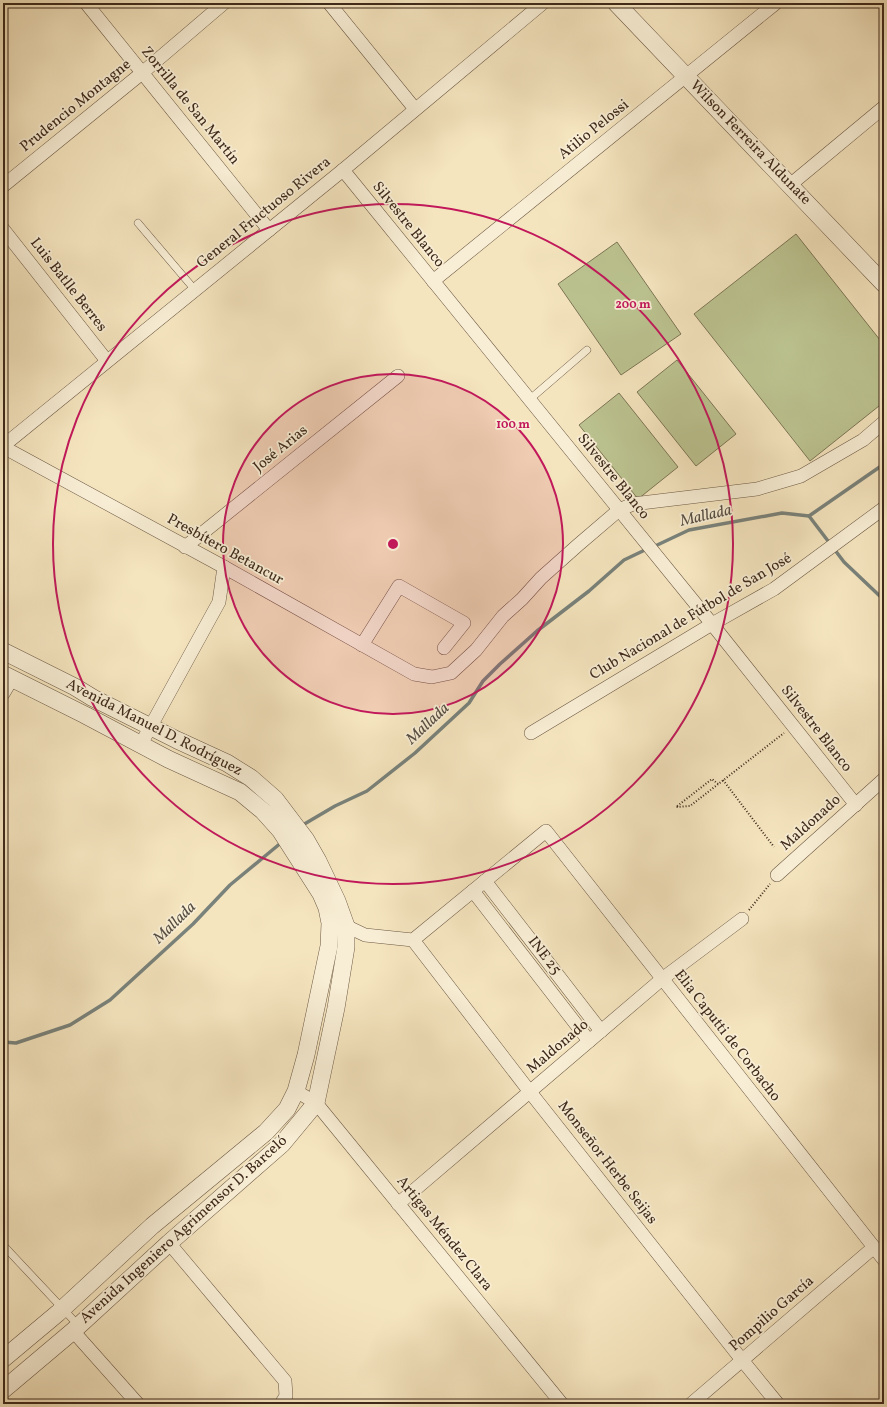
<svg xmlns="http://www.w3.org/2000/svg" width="887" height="1407" viewBox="0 0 887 1407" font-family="Vollkorn,serif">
<rect width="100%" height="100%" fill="#f5e5bf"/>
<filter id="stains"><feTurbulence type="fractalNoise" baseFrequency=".005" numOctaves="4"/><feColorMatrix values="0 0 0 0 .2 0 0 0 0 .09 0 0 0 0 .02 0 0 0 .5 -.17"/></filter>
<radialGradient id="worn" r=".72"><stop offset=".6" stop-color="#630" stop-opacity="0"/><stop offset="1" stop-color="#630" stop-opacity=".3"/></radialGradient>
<g fill="#bcc491" stroke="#7d7656">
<path d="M796 234 884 345V402L810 461 694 314Z"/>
<path d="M617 242 681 334 621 375 558 284Z"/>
<path d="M677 360 736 434 696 466 637 392Z"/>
<path d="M619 393 678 467 638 499 579 425Z"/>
</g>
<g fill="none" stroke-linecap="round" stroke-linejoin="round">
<g stroke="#79827b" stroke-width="3.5">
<path d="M809 516 844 562 884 600"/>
<path d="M653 547 689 530 782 513 809 516 884 464"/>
<path d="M301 826 335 806 367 791 415 753 469 703 483 681 500 664 537 631 589 591 624 560 647 549"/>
<path d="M3 1042 16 1043 70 1025 110 1000 193 924 230 885 282 842"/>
</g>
<g stroke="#6c5844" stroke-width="8">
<g id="service">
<path d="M138 223 195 290"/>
<path d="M529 400 587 350"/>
<path d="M3 1245 79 1326"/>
</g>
</g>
<g stroke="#6c5844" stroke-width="14">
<g id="minor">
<path d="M86 3 269 230"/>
<path d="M329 3 415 109"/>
<path d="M343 170 712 624 856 805"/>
<path d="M790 185 884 107"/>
<path d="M3 186 142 73 224 3"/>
<path d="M3 229 107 361"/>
<path d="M433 281 776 3"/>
<path d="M3 446 343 170 543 3"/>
<path d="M3 447 224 567 414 674 432 677 451 673 476 650 503 616 522 599 541 578 578 545 619 510 633 504 757 489 801 476 863 440 884 422"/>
<path d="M185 547 398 376"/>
<path d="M362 645 399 586 464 623 444 648"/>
<path d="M3 694 12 679"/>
<path d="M531 733 712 624 774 589 884 508"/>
<path d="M141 744 219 602 224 567"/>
<path d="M777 875 884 779"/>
<path d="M485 881 601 1031"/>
<path d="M473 891 589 1041"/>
<path d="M337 924 346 926 365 935 413 940 546 831 884 1260"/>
<path d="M413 940 530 1092 742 1360 778 1404"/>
<path d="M296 1091 316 1103 562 1404"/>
<path d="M398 1204 662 979 742 919"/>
<path d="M169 1243 285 1381 286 1396 281 1404"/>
<path d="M73 1331 138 1404"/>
<path d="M691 1404 873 1248"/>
</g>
</g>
<g stroke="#6c5844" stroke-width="18">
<g id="tertiary">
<path d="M616 3 884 284"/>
<path d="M3 651 75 687 93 698 177 740 227 763 251 778 275 799 306 840 318 861 337 901 346 926V947L336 1008 316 1103 282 1144 169 1243 73 1331 3 1390"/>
<path d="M3 674 85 715 168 759 240 792 263 811 280 830 321 894 327 908 330 923 329 946 306 1055 296 1091 287 1109 266 1132 152 1226 58 1313 3 1359"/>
</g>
</g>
<g stroke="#3e291b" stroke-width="2" stroke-dasharray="1 2" stroke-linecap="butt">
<path d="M723 780 774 847"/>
<path d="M718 784 712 779 676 807 690 806 784 733"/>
<path d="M749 910 770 884"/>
</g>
<use href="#service" stroke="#f8eed5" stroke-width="7"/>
<use href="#minor" stroke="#f8eed5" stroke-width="13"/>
<use href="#tertiary" stroke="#f8eed5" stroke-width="17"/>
</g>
<circle cx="393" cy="544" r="170" fill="#c2185b" fill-opacity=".12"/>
<g fill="none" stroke="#c2185b" stroke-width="2">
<circle cx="393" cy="544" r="170"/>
<circle cx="393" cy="544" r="340"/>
</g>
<g text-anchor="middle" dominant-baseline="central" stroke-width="3.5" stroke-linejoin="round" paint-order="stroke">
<g font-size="15" fill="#3e291b" stroke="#f8eed5">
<text transform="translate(76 106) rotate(-39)">Prudencio Montagne</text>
<text transform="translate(190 106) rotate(51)">Zorrilla de San Martín</text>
<text transform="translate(594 130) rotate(-39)">Atilio Pelossi</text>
<text transform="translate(750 143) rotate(46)">Wilson Ferreira Aldunate</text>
<text transform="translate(264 213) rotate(-39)">General Fructuoso Rivera</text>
<text transform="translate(408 225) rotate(51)">Silvestre Blanco</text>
<text transform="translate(68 285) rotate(52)">Luis Batlle Berres</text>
<text transform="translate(281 449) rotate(-39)">José Arias</text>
<text transform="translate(613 477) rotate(51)">Silvestre Blanco</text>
<text transform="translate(225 550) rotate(29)">Presbítero Betancur</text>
<text transform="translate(691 617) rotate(-31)">Club Nacional de Fútbol de San José</text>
<text transform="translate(154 728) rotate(27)">Avenida Manuel D. Rodríguez</text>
<text transform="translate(816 729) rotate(52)">Silvestre Blanco</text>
<text transform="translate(811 823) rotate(-42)">Maldonado</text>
<text transform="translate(544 956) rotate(52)">INE 25</text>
<text transform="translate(727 1036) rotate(52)">Elia Caputti de Corbacho</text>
<text transform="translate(558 1047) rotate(-40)">Maldonado</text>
<text transform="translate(607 1163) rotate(52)">Monseñor Herbe Seijas</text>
<text transform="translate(184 1230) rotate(-42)">Avenida Ingeniero Agrimensor D. Barceló</text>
<text transform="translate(444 1234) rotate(51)">Artigas Méndez Clara</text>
<text transform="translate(772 1314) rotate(-41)">Pompilio García</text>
</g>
<g font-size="16" font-style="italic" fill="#564e43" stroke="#f8eed5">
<text transform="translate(706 516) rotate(-13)">Mallada</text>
<text transform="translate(428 724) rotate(-43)">Mallada</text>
<text transform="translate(175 923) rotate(-44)">Mallada</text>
</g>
</g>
<circle cx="393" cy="544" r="6" fill="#c2185b" stroke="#f8eed5" stroke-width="2"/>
<g font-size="12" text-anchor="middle" font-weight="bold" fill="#c2185b" stroke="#f8eed5" stroke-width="3.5" stroke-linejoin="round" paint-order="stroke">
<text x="633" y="308">200 m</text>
<text x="513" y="428">100 m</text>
</g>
<rect width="887" height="1407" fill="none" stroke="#f5e5bf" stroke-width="16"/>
<rect x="4" y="4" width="879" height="1399" fill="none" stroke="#3e291b" stroke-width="2"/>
<rect x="8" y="8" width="871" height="1391" fill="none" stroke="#3e291b"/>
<rect width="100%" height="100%" filter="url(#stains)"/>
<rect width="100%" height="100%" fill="url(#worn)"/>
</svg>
